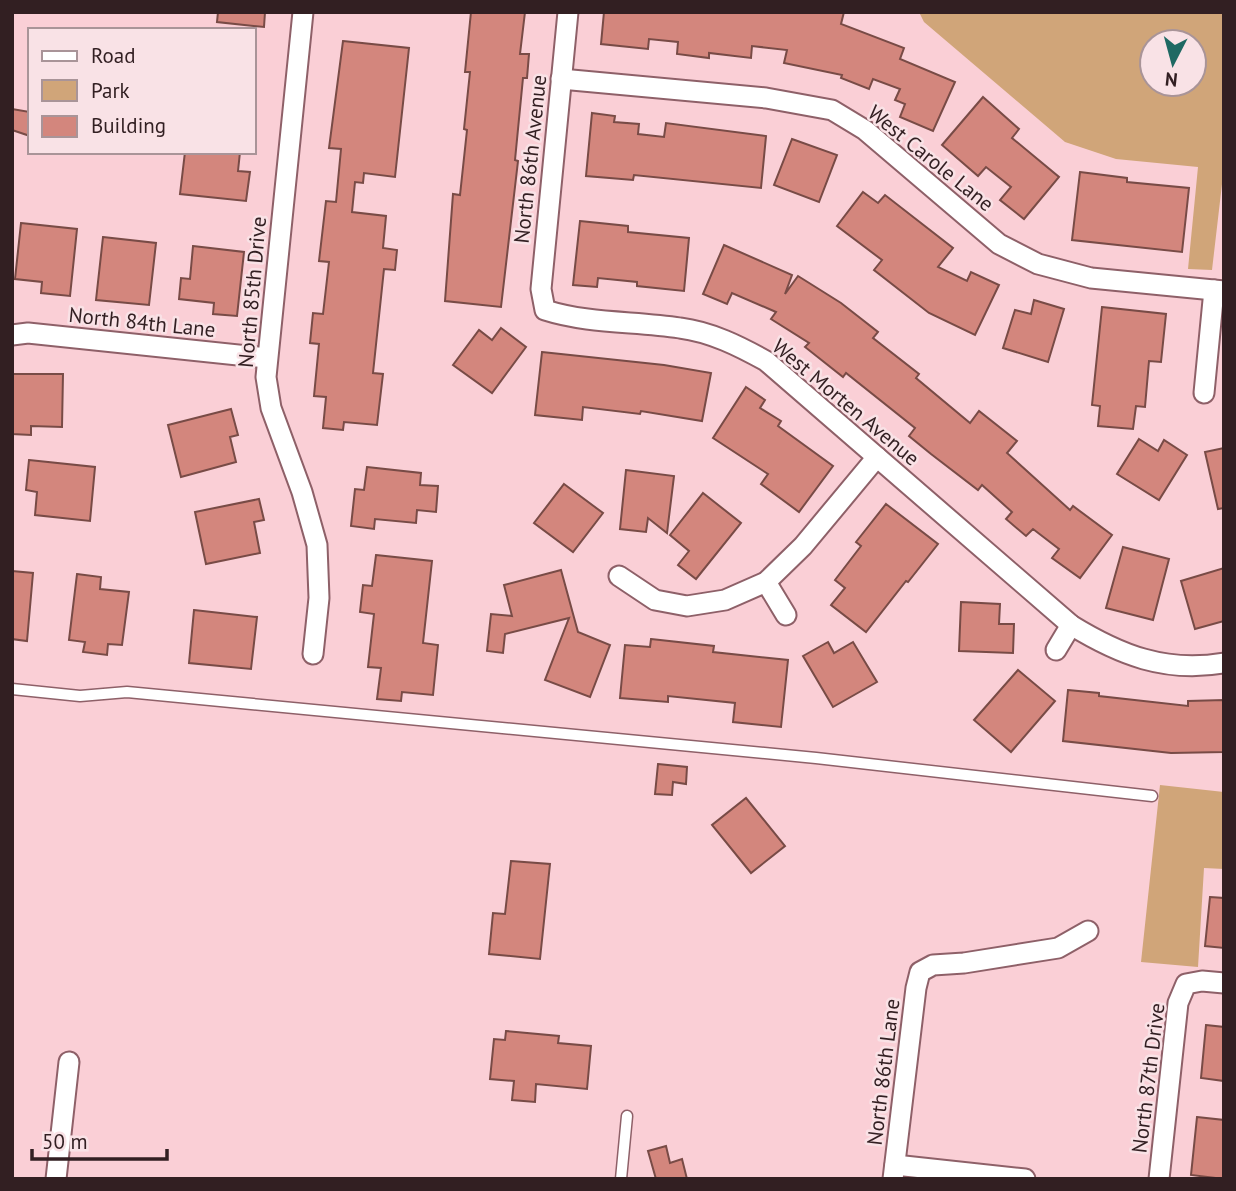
<svg xmlns="http://www.w3.org/2000/svg" width="1236" height="1191" viewBox="0 0 1236 1191" font-family="'PT Sans',sans-serif">
<rect width="100%" height="100%" fill="#facfd6"/>
<g fill="#d0a579" fill-rule="evenodd">
<path d="M919 12H1224V167L1212 270 1188 269 1198 167 1116 159 1065 142 924 22ZM1152 42H1194V84H1152Z"/>
<path d="M1160 785 1224 792V869L1204 868 1198 967 1141 962Z"/>
</g>
<g fill="#d3867d" stroke="#784b46" stroke-width="2">
<path d="M218 12H265L264 27 217 22Z"/>
<path d="M471 12H525L520 54H529L527 78H523L515 160 518 161 501 307 445 301 453 194 460 195 467 130 464 129 470 72H465Z"/>
<path d="M604 12H844L841 24 904 48 900 59 955 82 933 131 900 117 905 104 895 100 900 89 873 79 869 89 841 78 842 75 784 63 787 50 752 46 751 58 709 53V58L677 54 678 42 649 39 648 49 601 44Z"/>
<path d="M343 41 409 48 395 177 364 173 363 183 355 182 352 212 386 216 383 248 397 250 395 270 384 269 373 373 383 374 377 425 344 422 343 430 323 428 326 397 314 396 319 344 310 343 313 313 323 314 329 262 319 261 326 201 336 202 341 149 329 148Z"/>
<path d="M983 97 1019 129 1012 138 1059 177 1024 219 1000 200 1011 187 986 167 978 176 942 145Z"/>
<path d="M12 109 30 112V136L12 130Z"/>
<path d="M592 113 615 116 614 122 639 124 638 134 664 137 666 123 766 136 761 188 634 175 633 180 586 176Z"/>
<path d="M792 139 837 155 819 202 774 185Z"/>
<path d="M185 152H240L238 171 250 172 246 201 180 194Z"/>
<path d="M1080 172 1127 178V182L1189 188 1182 252 1072 240Z"/>
<path d="M863 192 878 203 885 195 953 248 938 267 967 281 971 272 999 285 975 335 929 313 874 270 882 260 837 226Z"/>
<path d="M580 221 628 226V232L689 238 684 291 637 286V282L598 278 597 287 573 285Z"/>
<path d="M21 223 77 229 70 296 41 293 42 282 15 279Z"/>
<path d="M103 237 156 243 149 305 96 300Z"/>
<path d="M724 245 792 275 785 294 798 276 841 303 878 332 873 338 919 374 916 378 970 423 979 411 1017 441 1007 453 1070 510 1073 506 1112 535 1080 578 1052 558 1059 549 1033 529 1026 536 1006 519 1012 512 982 485 978 490 931 454 909 436 915 428 846 373 843 377 805 347 809 343 771 319 776 312 732 293 727 304 703 294Z"/>
<path d="M193 246 244 252 237 316 213 314 214 303 179 299 181 278 190 279Z"/>
<path d="M1034 300 1064 309 1048 362 1003 348 1015 310 1031 314Z"/>
<path d="M1102 307 1166 314 1161 362 1149 361 1145 407 1136 406 1133 429 1098 426 1100 406 1092 405Z"/>
<path d="M501 328 526 347 492 393 453 365 479 330 492 340Z"/>
<path d="M542 352 664 365 711 373 702 421 641 411 640 414 583 407 582 420 535 415Z"/>
<path d="M12 374H63L62 427 31 426V435L12 434Z"/>
<path d="M746 387 765 400 760 408 781 421 778 426 833 466 799 512 761 484 768 474 713 438Z"/>
<path d="M231 409 238 435 230 437 236 462 181 477 168 425Z"/>
<path d="M1139 439 1158 451 1164 440 1187 455 1159 500 1117 474Z"/>
<path d="M1224 448V508L1218 509 1205 452Z"/>
<path d="M29 460 95 467 90 521 35 515 37 492 26 490Z"/>
<path d="M367 467 421 473 420 485 438 486 436 512 417 510 416 523 375 519 374 529 351 526 355 489 364 490Z"/>
<path d="M626 470 674 476 667 533 648 518 646 532 620 529Z"/>
<path d="M564 484 603 513 573 552 534 523Z"/>
<path d="M703 493 741 523 696 579 678 565 689 551 670 535Z"/>
<path d="M259 499 264 520 254 522 260 553 206 564 195 512Z"/>
<path d="M886 504 938 544 908 582 906 581 866 632 831 605 845 588 835 580 861 546 856 542Z"/>
<path d="M1123 547 1169 559 1153 620 1106 608Z"/>
<path d="M376 555 432 561 423 643 438 645 433 695 402 692 401 701 377 699 381 668 368 667 374 614 360 612 363 585 372 586Z"/>
<path d="M1224 568V621L1195 629 1181 581Z"/>
<path d="M561 570 578 632 610 645 590 697 545 680 569 618 505 634 503 653 487 651 491 614 512 616 504 585Z"/>
<path d="M12 571 33 573 27 641 12 639Z"/>
<path d="M77 574 101 577 100 589 129 592 122 645 108 644 107 655 83 652 85 642 69 640Z"/>
<path d="M961 602 1000 604 999 624H1014L1013 653 959 651Z"/>
<path d="M194 610 257 617 251 669 189 663Z"/>
<path d="M651 639 714 646 713 652 788 660 781 727 733 722 735 703 668 696V702L620 698 625 645 650 647Z"/>
<path d="M828 642 834 653 853 642 877 682 833 707 803 656Z"/>
<path d="M1018 670 1055 701 1011 752 974 720Z"/>
<path d="M1068 690 1099 693V696L1188 706V701L1224 700V752L1171 753 1063 741Z"/>
<path d="M658 764 687 767 686 784 673 782 672 795 655 794Z"/>
<path d="M746 798 785 846 751 873 712 825Z"/>
<path d="M511 861 550 864 540 959 489 954 493 913 505 914Z"/>
<path d="M1210 897 1224 898V948L1205 946Z"/>
<path d="M1206 1025 1224 1027V1081L1201 1078Z"/>
<path d="M506 1031 559 1036 558 1043 591 1046 587 1089 536 1084 535 1102 512 1100 514 1081 490 1079 494 1039 505 1040Z"/>
<path d="M1197 1117 1224 1120V1179L1191 1175Z"/>
<path d="M666 1146 670 1163 682 1159 687 1179H656L648 1151Z"/>
</g>
<g fill="none" stroke-linecap="round" stroke-linejoin="round">
<g stroke="#8e6068" stroke-width="13">
<g id="service">
<path d="M12 689 80 696 127 692 816 758 1152 796"/>
<path d="M621 1179 627 1116"/>
</g>
</g>
<g stroke="#8e6068" stroke-width="23">
<g id="minor">
<path d="M303 12 266 377 271 408 302 492 317 545 319 598 313 654"/>
<path d="M568 12 541 289 545 310C589 324 635 321 680 328 711 332 739 346 766 361L1071 625C1120 655 1165 673 1224 663"/>
<path d="M561 79 766 98 832 110 865 130 999 244 1038 264 1091 278 1224 291"/>
<path d="M12 335 28 333 267 358"/>
<path d="M1204 393 1214 290"/>
<path d="M619 576 655 600 687 606 725 600 766 582 803 546 877 457"/>
<path d="M766 582 786 615"/>
<path d="M1056 650 1071 625"/>
<path d="M895 1165 1025 1179"/>
<path d="M56 1179 69 1062"/>
<path d="M893 1179 916 988 920 972 933 965 964 963 1058 948 1088 931"/>
<path d="M1159 1179 1178 1003 1186 984 1202 981 1224 983"/>
</g>
</g>
<use href="#service" stroke="#fff" stroke-width="10"/>
<use href="#minor" stroke="#fff" stroke-width="19"/>
</g>
<g text-anchor="middle" dominant-baseline="central" stroke-width="5" stroke-linejoin="round" paint-order="stroke">
<g font-size="21" fill="#321f22" stroke="#f9e2e6">
<text transform="translate(931 158) rotate(39)">West Carole Lane</text>
<text transform="translate(530 159) rotate(-84)">North 86th Avenue</text>
<text transform="translate(252 292) rotate(-85)">North 85th Drive</text>
<text transform="translate(142 322) rotate(6)">North 84th Lane</text>
<text transform="translate(846 402) rotate(40)">West Morten Avenue</text>
<text transform="translate(883 1072) rotate(-83)">North 86th Lane</text>
<text transform="translate(1148 1078) rotate(-83)">North 87th Drive</text>
</g>
</g>
<rect width="1236" height="1191" fill="none" stroke="#321f22" stroke-width="28"/>
<rect x="28" y="28" width="228" height="126" fill="#f9e2e6" stroke="#a99498" stroke-width="2"/>
<rect x="42" y="51" width="35" height="10" fill="#ffffff" stroke="#a99498" stroke-width="2"/>
<text x="91" y="63" font-size="21" fill="#321f22">Road</text>
<rect x="42" y="80" width="35" height="21" fill="#d0a579" stroke="#a99498" stroke-width="2"/>
<text x="91" y="98" font-size="21" fill="#321f22">Park</text>
<rect x="42" y="116" width="35" height="21" fill="#d3867d" stroke="#a99498" stroke-width="2"/>
<text x="91" y="133" font-size="21" fill="#321f22">Building</text>
<g transform="translate(1173 63) rotate(186)"><circle r="33" fill="#f9e2e6" stroke="#a99498" stroke-width="2"/>
<path d="M0-5L12 26L0 18L-12 26Z" fill="#1f6963"/>
<text y="-10" font-size="19" font-weight="bold" text-anchor="middle" fill="#321f22">N</text>
</g>
<path d="M32 1149v10h135v-10" fill="none" stroke="#321f22" stroke-width="3.5"/>
<text x="42" y="1149" font-size="21" fill="#321f22" stroke="#f9e2e6" stroke-width="5" paint-order="stroke">50 m</text>
</svg>
